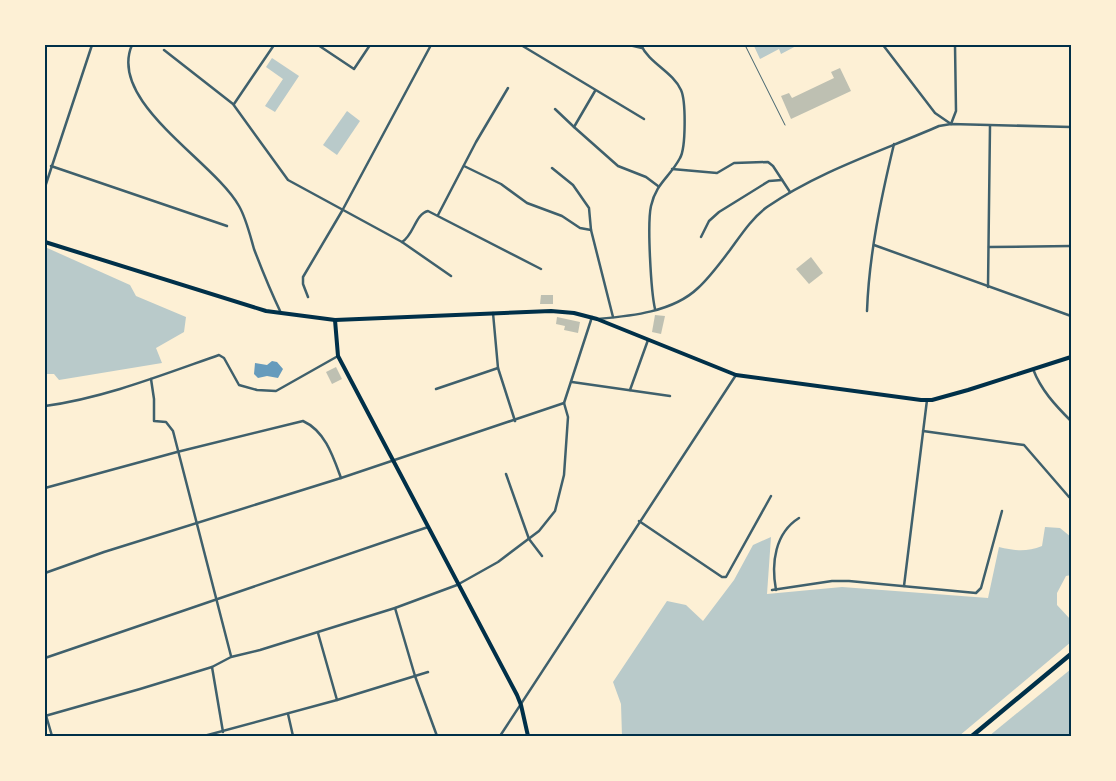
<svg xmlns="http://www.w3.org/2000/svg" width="1116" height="781" viewBox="0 0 1116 781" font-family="Roboto,sans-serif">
<rect width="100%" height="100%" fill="#fdf0d5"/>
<g fill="#b9caca">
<path d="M757 45H798L781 54 779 49 760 59 754 46Z"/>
<path d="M272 58 299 76 275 112 265 106 283 79 266 67Z"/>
<path d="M347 111 360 121 337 155 323 145Z"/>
<path d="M45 247 130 285 136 296 186 317 184 332 156 348 162 363 59 380 54 374H45Z"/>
<path d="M1045 527 1060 528 1071 537V575L1066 576 1057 593V605L1071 620V642L959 736H622L621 704 613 682 667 601 686 605 703 621 734 580 753 545 771 537 767 594 842 587 988 598 999 547C1015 551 1027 552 1042 546Z"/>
<path d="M1071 669V736H989Z"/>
</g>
<path fill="#669bbc" d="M272 361 277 362 283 369 278 378 267 376 258 378 254 374 255 363 267 365Z"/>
<g fill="#bec0b2">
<path d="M840 68 851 91 791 119 781 96 789 93 792 98 834 78 831 72Z"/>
<path d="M811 257 823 273 809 284 796 269Z"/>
<path d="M541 295H553V304H540Z"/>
<path d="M655 315 665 316 661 334 652 332Z"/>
<path d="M557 317 580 322 578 333 564 330 565 326 556 324Z"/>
<path d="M336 367 342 379 332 384 326 372Z"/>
</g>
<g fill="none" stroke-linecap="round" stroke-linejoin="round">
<path stroke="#3f606c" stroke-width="1" d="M745 45 785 125"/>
<g stroke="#3f606c" stroke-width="2.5">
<path d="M132 45C107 102 214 161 239 206 246 218 250 235 254 249 262 270 271 292 281 313"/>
<path d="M318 45 354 69 370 45"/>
<path d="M521 45 644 119"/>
<path d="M629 45 642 48"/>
<path d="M641 45C649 63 673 72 681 90 686 101 686 148 680 158 670 177 656 183 651 206 647 224 651 291 655 309"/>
<path d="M883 45 935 113 951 124 956 111 955 45"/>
<path d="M164 50 233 104 288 180 402 242 451 276"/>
<path d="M595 91 574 127 618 166 646 177 658 186"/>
<path d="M234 104 274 45"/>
<path d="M555 109 574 127"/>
<path d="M51 166 227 226"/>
<path d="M464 166 501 184 527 203 562 216 580 228 591 230"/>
<path d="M552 168 573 185 589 208 591 230 613 317"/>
<path d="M672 169 717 173 734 163 768 162 773 166 790 192"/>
<path d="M45 187 92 45"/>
<path d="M438 215 476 142 508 88"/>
<path d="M701 237 709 221 719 212 769 181 782 180"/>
<path d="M402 242C414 235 415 214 428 211L541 269"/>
<path d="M874 245 1071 316"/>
<path d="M989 247 1071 246"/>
<path d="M988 287 990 126"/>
<path d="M308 297 303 284V277L342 211 431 45"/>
<path d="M867 311C869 255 881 198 894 144"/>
<path d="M493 313 498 368 515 421"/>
<path d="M598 319C631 316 673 312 698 288 710 277 720 263 730 250 741 235 752 218 767 207 819 171 882 151 939 126L951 124 1071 127"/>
<path d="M1033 369C1041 390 1055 405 1071 421"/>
<path d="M151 379 154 399V421L166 422 173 431 231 656"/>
<path d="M572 382 670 396"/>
<path d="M436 389 498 368"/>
<path d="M630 390 648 340"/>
<path d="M45 406C104 398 162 375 219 355L224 358 239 385 257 390 276 391 338 356"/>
<path d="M923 431 1024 445 1069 497"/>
<path d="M506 474 529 539 542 556"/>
<path d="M45 488 177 452 303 421C325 431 333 456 341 478"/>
<path d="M639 521 722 577H726L771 496"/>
<path d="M45 573 104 552 341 478 564 403"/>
<path d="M904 586 927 400"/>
<path d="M772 590 832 581H849L976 593 981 588 1002 511"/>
<path d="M776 590C771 563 775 533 799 518"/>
<path d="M395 608 415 676 437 736"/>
<path d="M318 633 337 700"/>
<path d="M45 658 428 527"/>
<path d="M212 667 223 732"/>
<path d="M45 712 52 736"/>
<path d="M288 714 293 736"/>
<path d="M45 716 140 689 212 667 231 657 260 650 395 608 457 585 498 562 539 531 555 511 564 475 568 417 564 403 592 317"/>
<path d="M204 736 337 700 428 672"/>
<path d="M455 736H456"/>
<path d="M500 736 736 375"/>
</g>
<g stroke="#003049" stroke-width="4">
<path d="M45 242 266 311 335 320 551 311 574 313 597 319 736 375 921 400H932L968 390 1071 357"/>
<path d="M335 320 338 356 517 695 521 705 528 736"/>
</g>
<path stroke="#003049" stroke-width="4.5" d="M972 736 1071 654"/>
</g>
<rect width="1116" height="781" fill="none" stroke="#fdf0d5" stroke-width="92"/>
<rect x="46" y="46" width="1024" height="689" fill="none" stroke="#003049" stroke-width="2"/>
</svg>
